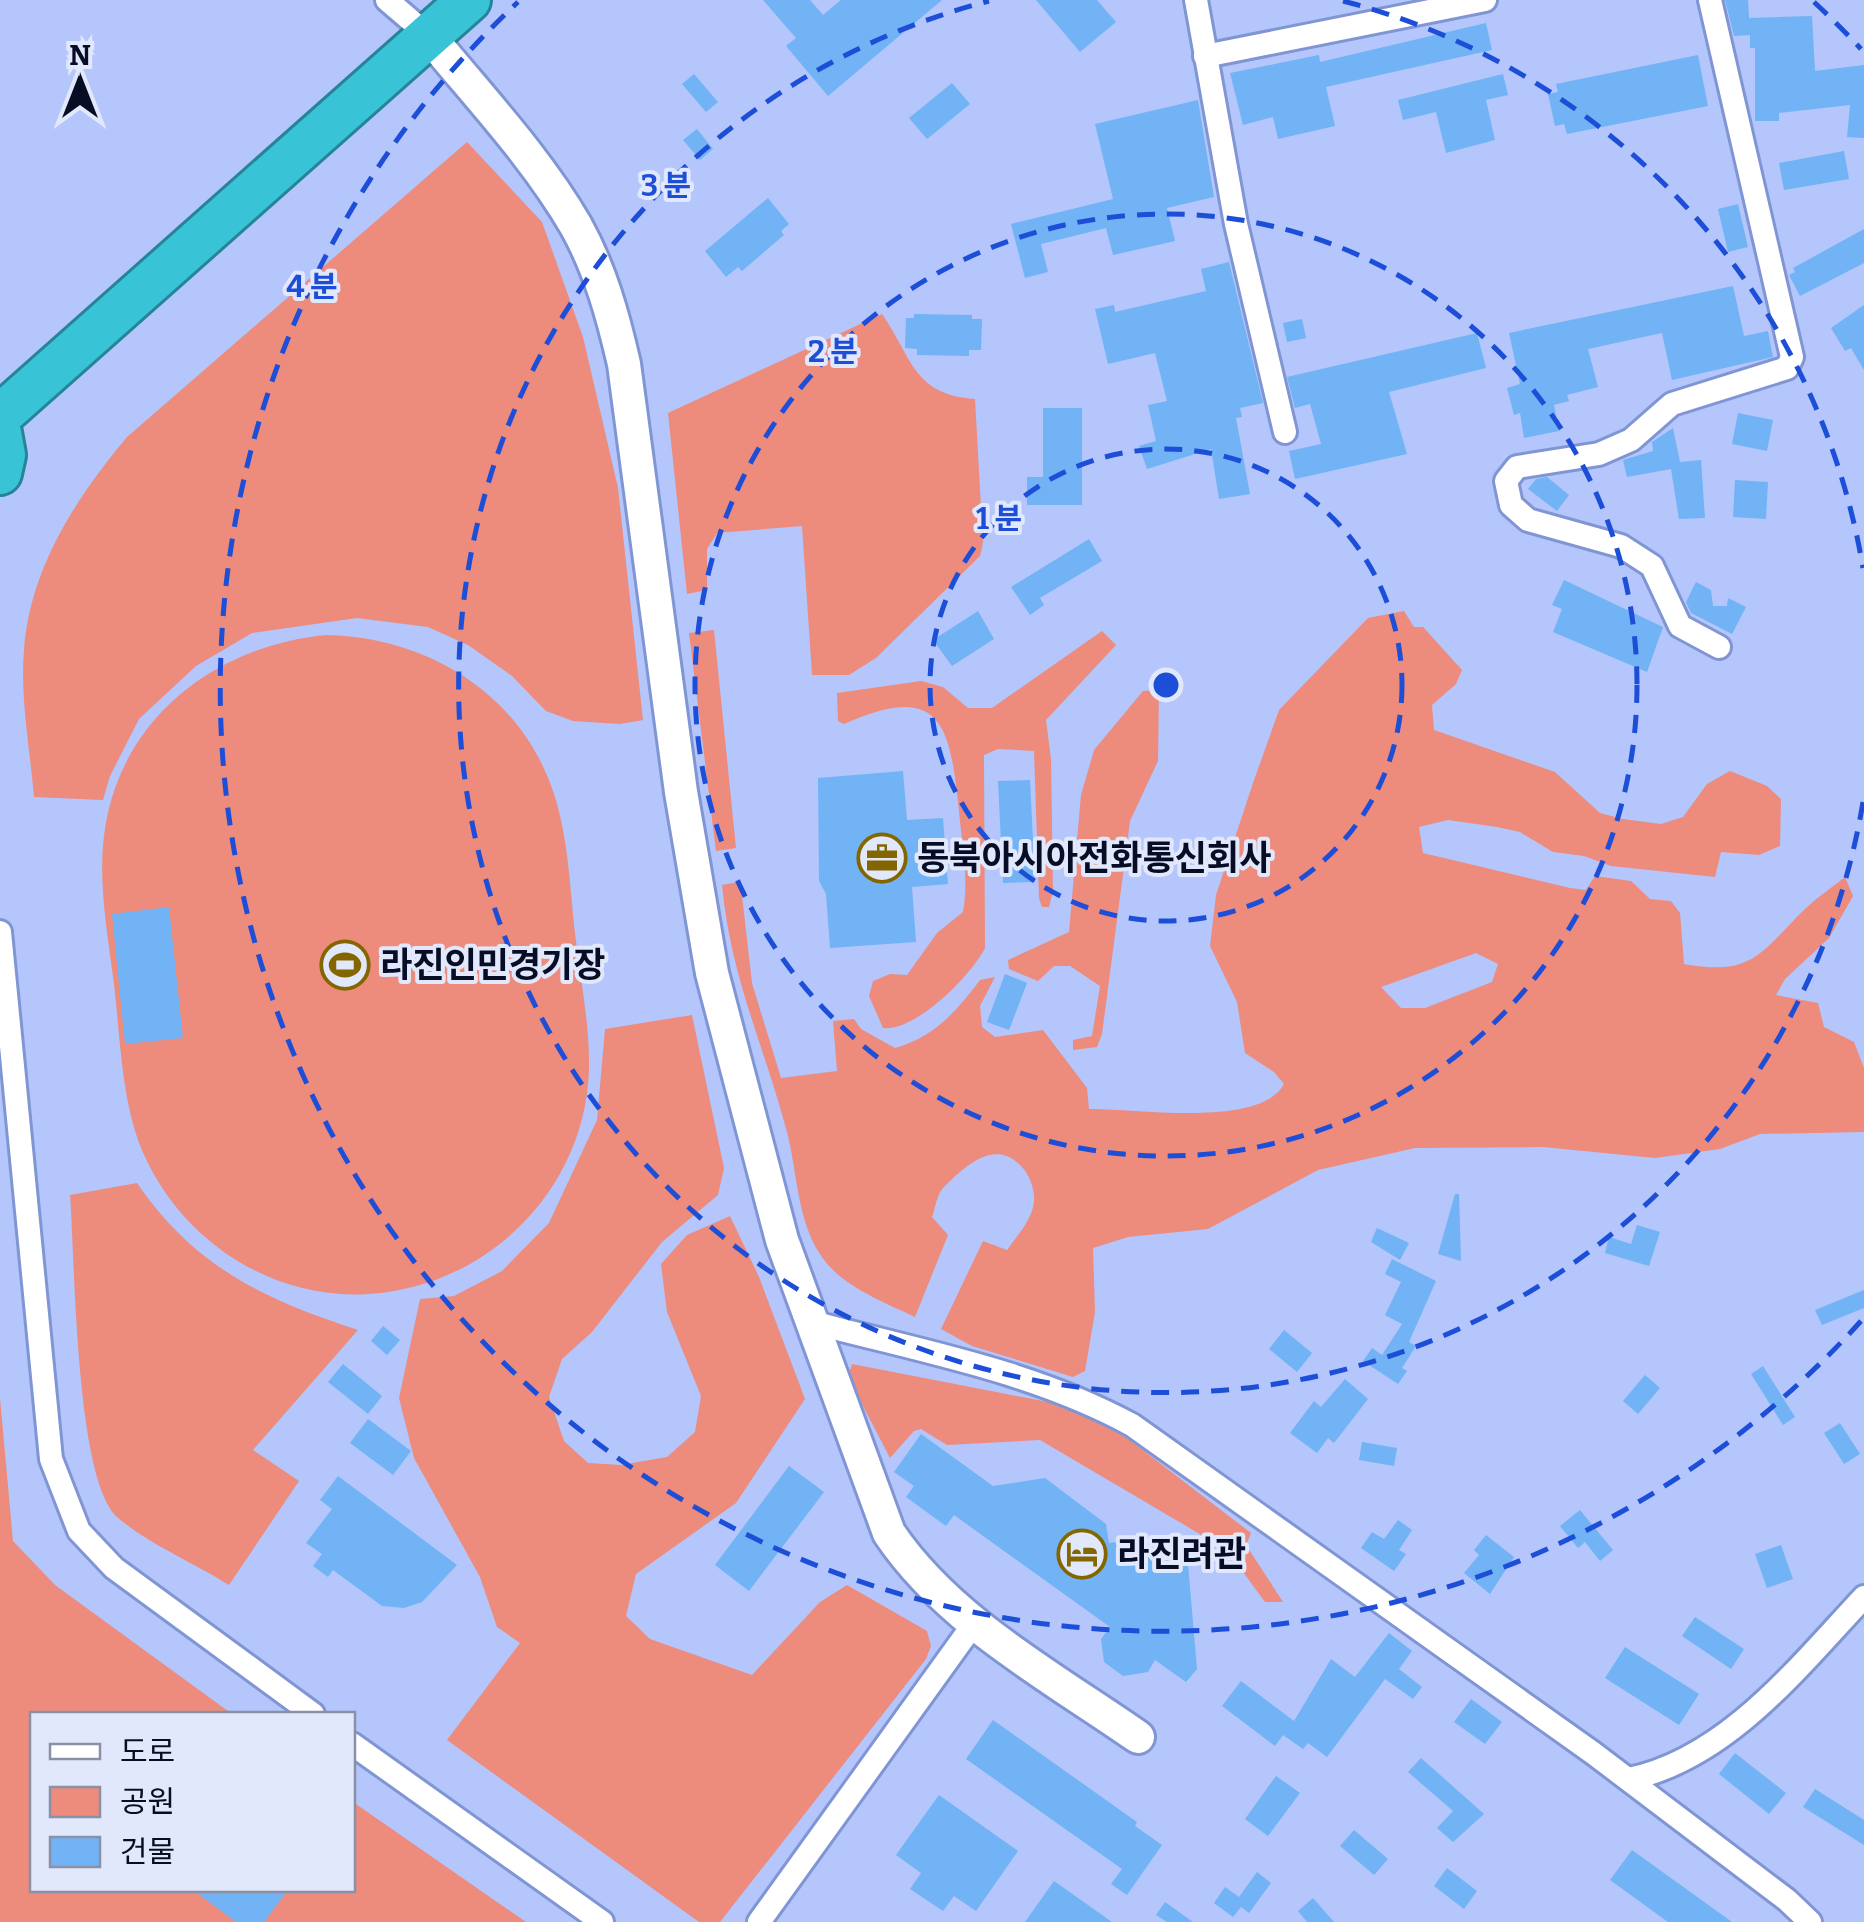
<svg xmlns="http://www.w3.org/2000/svg" width="1864" height="1922" viewBox="0 0 1864 1922" font-family="Bitter,'Noto Sans KR',serif">
<rect width="100%" height="100%" fill="#b4c6fb"/>
<g fill="#ed8b7d" fill-rule="evenodd">
<path d="M467 142 542 222 583 337 618 488 643 720 620 724 573 721 546 711 512 676 468 645 428 627 357 618 252 633 196 666 139 719 110 776 103 800 34 797C30 749 20 698 24 650 30 568 76 498 127 437Z"/>
<path d="M882 314C912 357 913 395 975 399L983 543 980 556 876 658 849 675H812L802 526 717 533 707 549V590L687 594 668 413Z"/>
<path d="M1404 611 1414 627H1423L1462 670 1456 684 1432 705 1434 730 1555 772 1600 813 1623 819 1661 824 1683 817 1707 784 1730 771 1767 786 1781 799 1780 846 1759 855 1721 852 1715 877 1611 866 1584 856 1553 852 1520 832 1497 827 1448 820 1419 827 1423 853 1570 888 1586 890 1595 876 1631 881 1650 899 1671 901 1680 913 1684 964C1751 976 1759 955 1803 911 1815 899 1831 888 1845 877L1853 896 1829 938 1785 979 1776 995 1818 1003 1824 1027 1854 1042 1864 1068V1132L1760 1134 1720 1149 1655 1158 1543 1147 1415 1148 1318 1170 1208 1229 1128 1237 1093 1248 1095 1312 1085 1371 1073 1377 972 1346 941 1329 983 1241 1007 1250C1017 1236 1032 1220 1034 1202 1035 1190 1030 1175 1021 1166 994 1137 963 1168 943 1188 937 1194 935 1209 932 1217L948 1235 915 1317C882 1301 840 1286 820 1254 798 1221 797 1174 788 1136 765 1047 731 980 722 885L738 882 741 887 752 983 781 1078 837 1071 833 1021 854 1019 861 1029 895 1048C934 1037 956 1012 980 980L995 977 980 1006 982 1027 995 1037 1043 1030 1087 1088 1089 1109C1136 1108 1260 1129 1284 1084L1274 1072 1245 1053 1237 1002 1210 946 1216 895 1253 783 1279 710 1368 618ZM1476 953 1498 964 1492 982 1425 1008H1401L1381 987Z"/>
<path d="M714 630 736 848 716 851 689 633Z"/>
<path d="M1102 631 1116 645 1046 720 1051 759 1053 891 1049 907H1042L1039 898 1034 751 998 749 984 755 985 948C971 976 915 1032 883 1028L869 996 873 981 890 974 907 975 937 933 963 912C969 878 962 845 959 811 950 725 942 680 844 724L838 721 837 693 921 681 943 687 968 708H992Z"/>
<path d="M326 635C427 637 521 693 554 794 569 840 570 892 576 941 581 983 590 1027 589 1070 585 1190 488 1286 369 1294 268 1301 173 1235 138 1140 121 1091 120 1035 114 984 108 936 98 885 104 836 118 720 214 646 326 635Z"/>
<path d="M1159 690 1158 761 1130 821 1102 1034 1097 1047 1073 1050V1040L1092 1036 1100 986 1070 966H1054L1038 981 1009 969 1008 960 1069 932 1081 795 1094 750 1143 691Z"/>
<path d="M692 1015 724 1168 718 1195 662 1242 592 1332 562 1359 549 1397 564 1441 588 1463 621 1465 667 1457 695 1432 701 1396 667 1312 661 1264 687 1235 730 1216 759 1277 805 1399 736 1503 636 1574 626 1616 650 1639 752 1675 820 1602 847 1585 927 1631 931 1646 926 1659 720 1922H699L447 1740 520 1643 497 1627 480 1577 414 1458 399 1398 420 1299 454 1296 502 1271 549 1223 597 1120 605 1029Z"/>
<path d="M137 1183C195 1267 263 1299 358 1330L253 1450 299 1481 229 1585C196 1564 145 1542 117 1517 75 1478 75 1259 70 1195Z"/>
<path d="M852 1364 1079 1408 1101 1418 1251 1533 1246 1545 1283 1602H1265L1227 1550 1040 1440 947 1445 921 1429 914 1431 890 1458 848 1377Z"/>
<path d="M0 1398 13 1541 55 1585 232 1714H32V1890H352L353 1802 526 1922H0Z"/>
</g>
<g fill="#71b3f4">
<path d="M763 0H810L823 15 841 0H942L828 96 786 46 796 38Z"/>
<path d="M1036 0H1097L1116 22 1080 52Z"/>
<path d="M1725 0H1748L1749 18 1812 16 1815 71 1864 65V138L1847 137 1850 105 1779 113V121H1755V48H1750V35L1734 36Z"/>
<path d="M1486 23 1492 50 1326 87 1335 126 1278 139 1273 117 1243 125 1230 73 1319 55 1320 62Z"/>
<path d="M1698 55 1708 106 1567 134 1564 124 1555 126 1548 94 1558 92 1556 84Z"/>
<path d="M694 74 718 102 706 112 682 84Z"/>
<path d="M1503 74 1508 95 1486 100 1495 140 1446 153 1436 112 1403 120 1398 100Z"/>
<path d="M952 83 970 104 927 139 909 118Z"/>
<path d="M1198 100 1214 197 1167 208 1175 241 1113 255 1106 228 1041 244 1048 272 1025 278 1011 224 1113 199 1095 124Z"/>
<path d="M697 129 713 149 700 160 683 140Z"/>
<path d="M1844 151 1849 179 1784 190 1779 163Z"/>
<path d="M768 198 789 224 781 231 784 235 742 271 738 267 726 277 705 251Z"/>
<path d="M1738 204 1748 247 1728 252 1718 209Z"/>
<path d="M1864 229V263L1800 296 1789 275 1795 272 1793 268Z"/>
<path d="M1229 262 1263 403 1240 408 1242 417 1236 418 1250 494 1219 499 1211 449 1147 469 1139 446 1156 441 1148 405 1167 401 1155 353 1108 364 1095 309 1114 305 1115 312 1206 291 1201 269Z"/>
<path d="M1733 286 1744 336 1768 331 1773 357 1672 380 1662 333 1588 349 1598 387 1567 395 1569 401 1554 405 1559 431 1524 438 1520 413 1514 415 1507 388 1520 384 1509 333Z"/>
<path d="M1864 305V370L1851 348 1845 351 1831 328Z"/>
<path d="M914 314 972 315V319H982L981 350H969V356L917 355V349L905 348 906 318H914Z"/>
<path d="M1302 319 1306 338 1287 342 1283 323Z"/>
<path d="M1477 333 1486 368 1389 392 1407 454 1295 479 1289 451 1321 444 1310 404 1295 408 1287 377Z"/>
<path d="M1043 408H1082V505H1027V477H1043Z"/>
<path d="M1738 413 1773 420 1767 451 1732 444Z"/>
<path d="M1673 428 1680 462 1701 460 1705 518 1679 519 1671 469 1627 477 1623 460 1653 451 1652 442Z"/>
<path d="M1547 477 1569 495 1557 511 1528 489 1536 479Z"/>
<path d="M1735 480 1768 482 1766 519 1733 517Z"/>
<path d="M1089 539 1102 561 1040 598 1044 605 1030 615 1011 587Z"/>
<path d="M1564 580 1663 627 1647 672 1553 632 1562 609 1552 605Z"/>
<path d="M1696 582 1711 590 1713 606H1727L1728 598 1746 607 1732 634 1691 613 1686 602Z"/>
<path d="M978 611 994 639 952 666 933 640Z"/>
<path d="M903 771 907 820 943 818 948 884 912 887 916 942 830 948 826 894 819 881 818 778Z"/>
<path d="M1030 780 1035 882 1003 883 998 781Z"/>
<path d="M169 907 183 1038 125 1044 112 914Z"/>
<path d="M1005 974 1027 983 1009 1030 987 1022Z"/>
<path d="M1455 1194H1459L1461 1261 1438 1254Z"/>
<path d="M1637 1225 1660 1232 1649 1266 1605 1253 1609 1237 1631 1244Z"/>
<path d="M1377 1228 1409 1243 1400 1260 1371 1242Z"/>
<path d="M1392 1259 1436 1281 1409 1342 1416 1346 1402 1368 1407 1371 1398 1384 1363 1361 1372 1348 1382 1355 1402 1324 1385 1315 1401 1282 1385 1274Z"/>
<path d="M1864 1290V1308L1822 1325 1815 1310Z"/>
<path d="M383 1326 400 1340 387 1355 371 1341Z"/>
<path d="M1284 1330 1312 1353 1297 1372 1269 1349Z"/>
<path d="M343 1364 382 1396 368 1414 328 1382Z"/>
<path d="M1763 1366 1795 1417 1783 1425 1751 1374Z"/>
<path d="M1645 1375 1660 1388 1638 1414 1623 1401Z"/>
<path d="M1345 1379 1368 1399 1334 1443 1328 1438 1317 1453 1290 1433 1314 1401 1321 1407Z"/>
<path d="M368 1419 411 1451 393 1475 350 1443Z"/>
<path d="M1840 1423 1860 1454 1844 1464 1824 1433Z"/>
<path d="M921 1434 993 1486 1045 1478 1106 1524 1109 1543 1155 1537 1159 1570 1188 1564 1197 1669 1186 1682 1155 1660 1148 1672 1123 1676 1104 1662 1101 1639 1110 1627 954 1515 946 1526 906 1497 914 1486 894 1472Z"/>
<path d="M1362 1442 1397 1448 1394 1466 1359 1460Z"/>
<path d="M789 1466 824 1492 749 1591 715 1565Z"/>
<path d="M338 1476 457 1565 422 1602 404 1608 382 1606 333 1570 328 1577 313 1566 322 1554 306 1543 332 1509 320 1500Z"/>
<path d="M1580 1510 1613 1550 1600 1561 1585 1542 1578 1548 1560 1526Z"/>
<path d="M1398 1520 1412 1530 1399 1550 1406 1554 1394 1571 1361 1548 1372 1532 1384 1539Z"/>
<path d="M1486 1535 1514 1557 1490 1594 1464 1573 1479 1555 1474 1550Z"/>
<path d="M1781 1545 1793 1579 1767 1588 1755 1554Z"/>
<path d="M1695 1617 1744 1649 1731 1669 1682 1636Z"/>
<path d="M1389 1633 1412 1651 1399 1669 1422 1687 1413 1699 1385 1679 1327 1757 1308 1743 1303 1749 1283 1735 1275 1746 1222 1706 1241 1681 1294 1721 1331 1659 1355 1677Z"/>
<path d="M1625 1647 1699 1694 1679 1725 1605 1678Z"/>
<path d="M1471 1699 1502 1722 1485 1744 1454 1722Z"/>
<path d="M993 1720 1137 1822 1135 1826 1162 1845 1127 1895 1111 1884 1122 1869 966 1759Z"/>
<path d="M1735 1753 1786 1793 1769 1814 1719 1774Z"/>
<path d="M1421 1758 1484 1814 1453 1842 1437 1828 1453 1811 1408 1772Z"/>
<path d="M1276 1776 1300 1793 1268 1836 1245 1819Z"/>
<path d="M1815 1789 1864 1820V1845L1803 1807Z"/>
<path d="M939 1795 1018 1851 976 1911 954 1896 943 1911 910 1889 921 1873 896 1855Z"/>
<path d="M1354 1830 1388 1859 1374 1875 1340 1846Z"/>
<path d="M1632 1850 1732 1922H1668L1610 1880Z"/>
<path d="M1447 1868 1477 1891 1464 1909 1434 1886Z"/>
<path d="M1257 1872 1271 1883 1249 1913 1241 1907 1233 1917 1214 1903 1225 1887 1239 1897Z"/>
<path d="M1054 1881 1112 1922H1025Z"/>
<path d="M193 1890H288L264 1922H236Z"/>
<path d="M1313 1898 1334 1922H1307L1298 1911Z"/>
<path d="M1165 1902 1193 1922H1167L1156 1915Z"/>
</g>
<g fill="none" stroke-linecap="round" stroke-linejoin="round">
<g stroke="#8095d4" stroke-width="28">
<g id="street">
<path d="M387 0 429 36"/>
<path d="M1196 0 1236 224 1285 432"/>
<path d="M1710 0 1792 357 1787 368 1672 404 1631 440 1599 454 1517 467 1506 481 1511 505 1528 520 1621 546 1652 566 1680 626 1719 647"/>
<path d="M1205 56 1485 0"/>
<path d="M0 932 51 1459 79 1531 114 1568 313 1714"/>
<path d="M811 1322C920 1351 1033 1371 1132 1425L1593 1753 1787 1900 1810 1922"/>
<path d="M352 1744 602 1922"/>
<path d="M1629 1779C1727 1759 1799 1666 1864 1597"/>
<path d="M759 1922 975 1622"/>
</g>
</g>
<g stroke="#8095d4" stroke-width="38">
<path id="secondary" d="M429 36C479 97 536 157 576 226 600 269 613 316 624 364L681 792 712 973 782 1240 889 1533C948 1621 1052 1677 1138 1737"/>
</g>
<g stroke="#278398" stroke-width="48">
<g id="highway">
<path d="M0 416 469 0"/>
<path d="M0 433 4 455 0 473"/>
</g>
</g>
<use href="#street" stroke="#fff" stroke-width="22"/>
<use href="#secondary" stroke="#fff" stroke-width="32"/>
<use href="#highway" stroke="#38c3d7" stroke-width="42"/>
</g>
<g fill="none" stroke="#1d4ed8" stroke-width="5" stroke-dasharray="18 12">
<circle cx="1166" cy="685" r="236"/>
<circle cx="1166" cy="685" r="471"/>
<path d="M1863 802A707 707 0 1 1 989 1M1343 1A707 707 0 0 1 1863 568"/>
<path d="M1861 1321A942 942 0 1 1 518 2M1814 2A942 942 0 0 1 1861 49"/>
</g>
<defs>
<g id="office-ring" transform="scale(2.5)"><circle r="9.5" fill="#e1e8fc" stroke="#836600" stroke-width="1.5"/><path d="M-6-3h4V-5.5h4V-3h4V5H-6ZM-1-4.5V-3h2v-1.5ZM-6 0V1H6V0Z" fill="#836600"/></g>
<g id="stadium-ring" transform="scale(2.5)"><circle r="9.5" fill="#e1e8fc" stroke="#836600" stroke-width="1.5"/><path d="M0-5a6.5 5 0 1 0 0 10a6.5 5 0 1 0 0-10ZM-3.5-1.8h7v3.6h-7Z" fill="#836600"/></g>
<g id="hotel-ring" transform="scale(2.5)"><circle r="9.5" fill="#e1e8fc" stroke="#836600" stroke-width="1.5"/><path d="M-6-4.5h1.5V1H6V5H4.5V3h-9V5H-6ZM-4 0a1.8 1.8 0 1 1 3.6 0ZM.5 0V-2.5h3Q6-2.5 6 0Z" fill="#836600"/></g>
</defs>
<g fill-rule="evenodd">
<use href="#office-ring" x="882" y="858"/>
<use href="#stadium-ring" x="345" y="965"/>
<use href="#hotel-ring" x="1082" y="1554"/>
</g>
<g text-anchor="middle" dominant-baseline="central" stroke-width="8" stroke-linejoin="round" paint-order="stroke">
<g font-size="35" font-weight="bold" fill="#070d24" stroke="#e1e8fc" text-anchor="start">
<text x="917" y="858">동북아시아전화통신회사</text>
<text x="380" y="965">라진인민경기장</text>
<text x="1117" y="1554">라진려관</text>
</g>
</g>
<circle cx="1166" cy="685" r="15" fill="#1d4ed8" stroke="#e1e8fc" stroke-width="5"/>
<g font-size="30" text-anchor="middle" font-weight="bold" fill="#1d4ed8" stroke="#e1e8fc" stroke-width="8" stroke-linejoin="round" paint-order="stroke">
<text x="666" y="196">3 분</text>
<text x="312" y="297">4 분</text>
<text x="833" y="362">2 분</text>
<text x="999" y="529">1 분</text>
</g>
<rect x="30" y="1712" width="325" height="180" fill="#e1e8fc" stroke="#8a90a6" stroke-width="2.5"/>
<rect x="50" y="1744" width="50" height="15" fill="#ffffff" stroke="#8a90a6" stroke-width="2.5"/>
<text x="120" y="1762" font-size="30" fill="#070d24">도로</text>
<rect x="50" y="1787" width="50" height="30" fill="#ed8b7d" stroke="#8a90a6" stroke-width="2.5"/>
<text x="120" y="1812" font-size="30" fill="#070d24">공원</text>
<rect x="50" y="1837" width="50" height="30" fill="#71b3f4" stroke="#8a90a6" stroke-width="2.5"/>
<text x="120" y="1862" font-size="30" fill="#070d24">건물</text>
<g transform="translate(80 80)" stroke="#e1e8fc" stroke-width="8" paint-order="stroke">
<path d="M0-8L18 38L0 25L-18 38Z" fill="#070d24"/>
<text y="-15" font-size="28" font-weight="bold" text-anchor="middle" fill="#070d24">N</text>
</g>
</svg>
